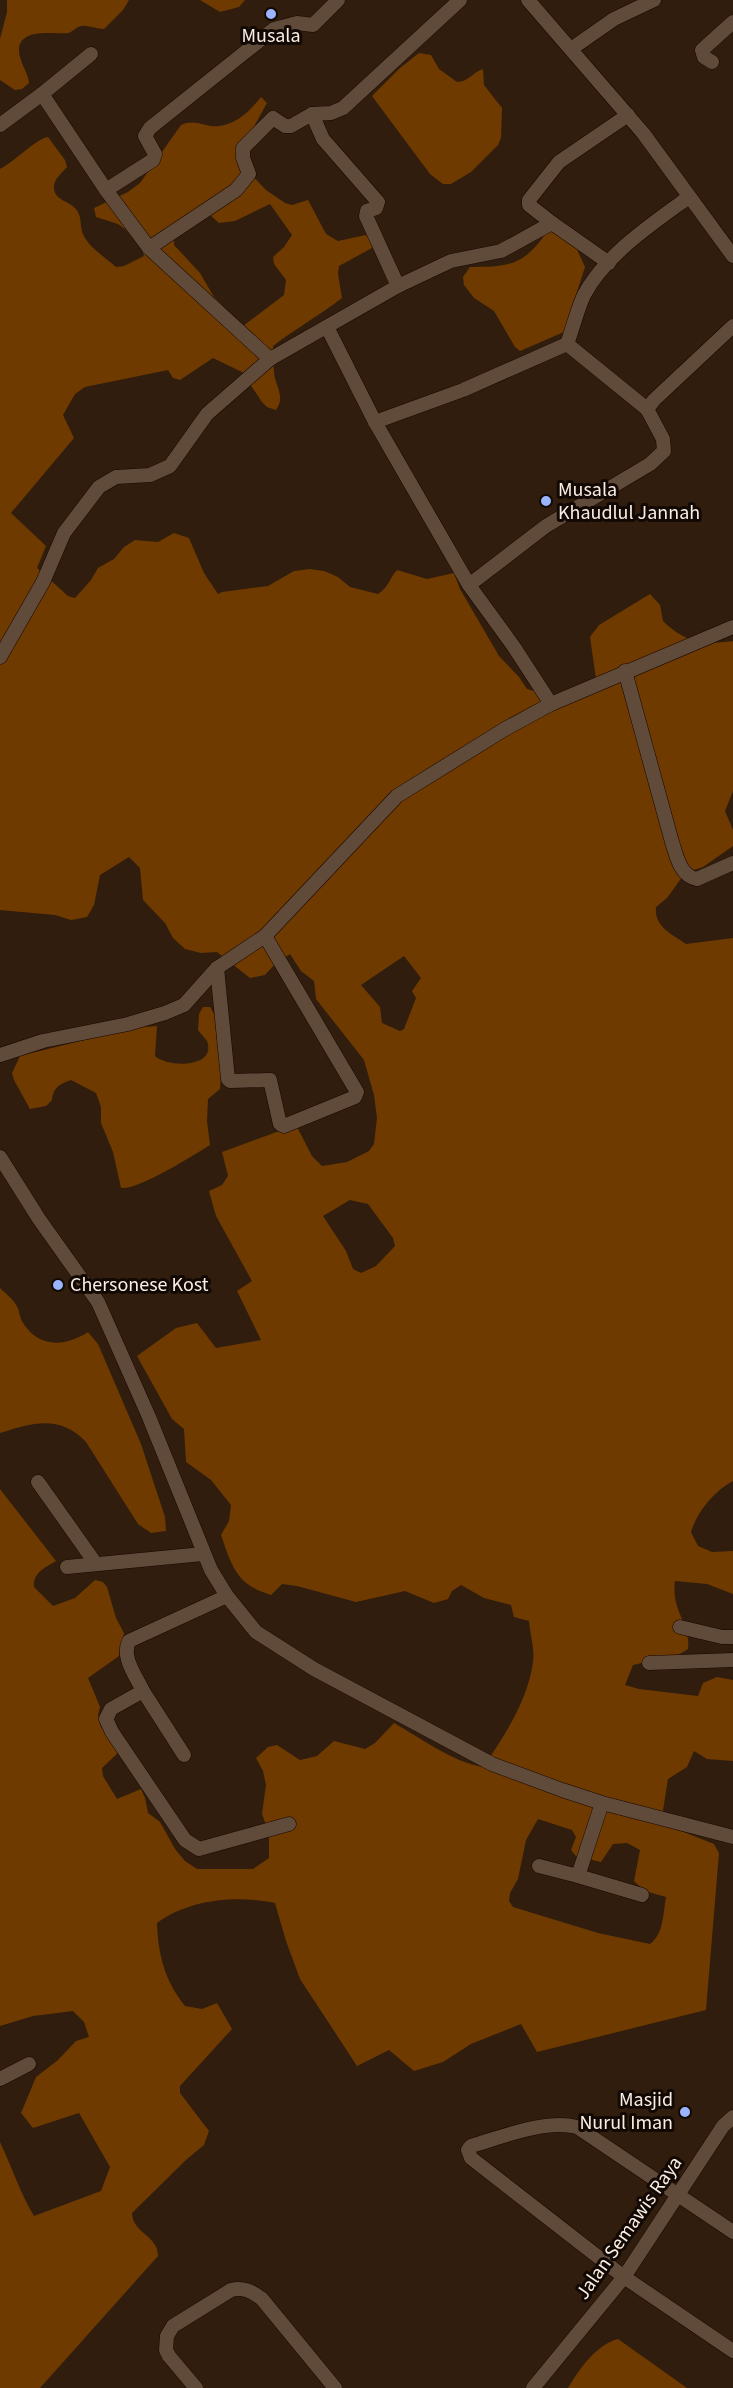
<svg xmlns="http://www.w3.org/2000/svg" width="733" height="2388" viewBox="0 0 733 2388" font-family="'Source Sans 3',sans-serif">
<rect width="100%" height="100%" fill="#301d0d"/>
<g fill="#6f3a00" fill-rule="evenodd">
<path d="M7 0H129L123 10 104 29C96 29 88 25 81 26 76 27 73 31 69 33 57 35 22 27 19 48 18 61 28 71 29 83L22 89 15 90 0 80V39L7 12Z"/>
<path d="M200 0H245L239 7 220 12Z"/>
<path d="M419 53 431 55 439 69 457 82C468 82 473 72 483 69L484 85 502 108 501 138 498 145 471 172 451 184H443L430 174 372 96 400 68Z"/>
<path d="M261 97 267 103 241 150 243 166 266 190 285 203 292 205 308 200 326 234 338 241 366 235 371 240 372 248 339 266 338 274 342 298C319 316 296 328 273 346 273 355 273 363 274 372 275 386 286 396 276 410L267 407 262 402 242 372 213 358 180 380 173 378 168 370 85 387 75 394 63 415 74 438 11 513 46 546 37 568 68 596 75 598 91 580 98 568 114 559 124 547 135 540 158 542 174 533 189 538 204 573 218 594 222 592 268 586 294 571 310 569 324 571 338 577 350 587 378 594C389 587 389 579 397 570L427 579 454 573 460 589 499 656 519 677 527 689 538 692 556 710 597 686 590 637 599 625 650 594 660 605 663 621C686 643 702 645 733 641V791L725 811 733 830V846L703 867 685 873 667 898 656 907C654 927 672 934 686 944L733 938V1481C714 1491 697 1512 691 1532L698 1546 712 1552 733 1551V1594L707 1584 675 1581C671 1612 691 1623 688 1649L678 1655 633 1665 625 1685 639 1689 698 1696 703 1683 717 1677 733 1680V1761L707 1759 694 1751 687 1767 668 1779 661 1823 714 1844 719 1853 706 2010 537 2052 521 2024 471 2044 443 2062 414 2071 389 2050 357 2066 300 1979 286 1941 275 1903C238 1895 189 1899 157 1923 158 1955 165 1981 185 2006L202 2009 217 2003 232 2029 180 2086V2093L209 2131 204 2145 187 2159 132 2213C133 2234 158 2235 158 2256L40 2388H0V2142C12 2167 20 2193 34 2216L101 2191 110 2167 79 2113 33 2128 21 2113 36 2077 58 2060 76 2041 89 2037 84 2022 73 2011 33 2016 0 2026V1489L56 1561C45 1568 33 1572 34 1587L53 1606 75 1598 95 1580 103 1582 107 1587 116 1618 124 1633 119 1656 88 1678 100 1707 98 1715 101 1727 120 1751 102 1768 103 1776 117 1799 141 1789 145 1798 148 1813 160 1822 175 1849 185 1861 197 1869H253L269 1858V1833L262 1814 266 1785 263 1771 256 1758 268 1747 277 1745 300 1760 317 1756 334 1741 365 1749 375 1743 394 1723C421 1738 452 1762 483 1767 504 1737 528 1700 533 1662 535 1650 530 1634 529 1621L514 1617 511 1605 484 1598 461 1585 452 1591 448 1599 434 1603 405 1591 356 1602 297 1586 282 1584 271 1595C237 1585 232 1567 221 1535L229 1521 231 1505 211 1480 186 1462 184 1429 172 1419 137 1356 176 1328 197 1323 216 1348 261 1340 237 1291 252 1281 216 1216 209 1191 222 1185 228 1176 222 1152 296 1125 312 1156 322 1166 347 1162 369 1151 374 1144 377 1118 374 1095 364 1060 316 999 314 981 301 971 290 954 275 964 265 975 250 978 217 952 201 953 185 949 173 938 165 923 143 900 140 868 129 857 100 875 94 905 87 917 71 920 55 915 0 910V169C14 162 37 138 48 137L65 160 67 167C63 172 54 179 54 186 53 200 69 201 75 208 83 217 79 224 83 234 89 248 105 257 116 267L124 266 144 256 141 247 125 229 118 224 96 217 94 208 128 192 140 183 181 125C196 118 205 128 219 126 237 124 250 111 261 97ZM270 204 292 235 284 247 273 257 274 264 286 280 284 295 243 326 214 297 200 273 174 245V228L208 213 219 223 235 221ZM404 956 421 978 412 991 416 998 404 1029 400 1031 382 1023 380 1007 361 985ZM350 1200 368 1204 393 1238 395 1246 376 1266 361 1273 353 1269 346 1251 323 1216ZM538 1819 572 1830 576 1837 571 1850 576 1856 601 1862 613 1844 627 1843 640 1850 634 1881 645 1891 666 1897C663 1913 664 1934 650 1944L598 1933 513 1907 509 1901 510 1893 518 1879 526 1840Z"/>
<path d="M548 230 570 234 585 267 564 332 520 351 515 347 494 311 474 298 464 285 463 277 470 267C510 267 525 265 548 230Z"/>
<path d="M203 1007H210C223 1025 222 1067 220 1089L208 1099 207 1121 210 1145C192 1156 139 1190 121 1188L113 1152 101 1123V1107L96 1093 71 1080C59 1084 53 1088 52 1100L46 1106 30 1109 14 1080 12 1073 20 1056 132 1028 157 1026 155 1056C168 1068 217 1068 207 1041 205 1038 200 1033 198 1030L199 1014Z"/>
<path d="M0 1288C5 1293 13 1299 16 1305 20 1310 19 1317 23 1323 39 1348 65 1347 88 1332L98 1344 141 1444 165 1517 166 1531 151 1533 138 1524 86 1442C60 1414 32 1423 0 1433Z"/>
<path d="M618 2339 687 2388H568C579 2369 596 2345 618 2339Z"/>
</g>
<g fill="none" stroke-linecap="round" stroke-linejoin="round">
<g stroke="#170600" stroke-width="15">
<g id="minor">
<path d="M528 0 643 133 733 256"/>
<path d="M571 49 614 19 654 0"/>
<path d="M712 62 704 57 702 50 733 22"/>
<path d="M42 94 91 54"/>
<path d="M0 125 42 94 106 190 149 248 270 359"/>
<path d="M106 190 153 160 155 154 145 136 150 128 274 29 297 23 313 25 338 0"/>
<path d="M552 223 529 205V200L559 162 628 115"/>
<path d="M149 248 236 190 249 174 243 158V148L273 118 285 126H291L312 114"/>
<path d="M398 286 366 216 367 211 376 208 378 202 323 139 312 114 331 113 343 108 460 0"/>
<path d="M327 327 375 422 469 585 546 526 650 464 664 451 663 439 647 409 654 400 733 326"/>
<path d="M567 344 647 409"/>
<path d="M375 422 463 390 567 344C573 328 577 310 584 295 605 255 653 223 689 197"/>
<path d="M469 585 514 647 551 704"/>
<path d="M0 657 43 582 64 533 99 487 116 477 150 475 170 466 207 414 270 359 398 286 451 261 501 251 552 223 609 263"/>
<path d="M625 671 672 842C677 857 680 876 697 879L733 863"/>
<path d="M217 968 228 1079 230 1081 270 1080 280 1124 284 1126 355 1097 357 1092 265 936"/>
<path d="M0 1055 43 1041 128 1024 165 1013 184 1005 217 968 265 936 397 796 505 729 551 704 733 627"/>
<path d="M0 1157 39 1219 98 1302 149 1417 211 1570 227 1596 256 1632 314 1669 492 1764 562 1790 602 1803 733 1837"/>
<path d="M38 1482 96 1564"/>
<path d="M67 1567 203 1554"/>
<path d="M227 1596 129 1641C121 1657 136 1676 143 1691L111 1709 106 1719 112 1732 185 1840 199 1849 289 1824"/>
<path d="M680 1627 722 1637H733"/>
<path d="M649 1663 733 1660"/>
<path d="M143 1691 184 1755"/>
<path d="M539 1866 578 1876 602 1803"/>
<path d="M578 1876 642 1895"/>
<path d="M0 2079 29 2064"/>
<path d="M733 2232 577 2127C545 2119 502 2137 471 2146L468 2150 471 2158 624 2277 733 2351"/>
<path d="M196 2388 169 2356 166 2350 167 2336 173 2326 231 2290C243 2287 252 2291 262 2299L335 2388"/>
<path d="M533 2388 624 2277 723 2126 733 2117"/>
</g>
</g>
<use href="#minor" stroke="#604a3a" stroke-width="14"/>
</g>
<g fill="#9ab5fd" stroke="#120904" stroke-width="2">
<circle cx="271" cy="14" r="6"/>
<circle cx="546" cy="501" r="6"/>
<circle cx="58" cy="1285" r="6"/>
<circle cx="685" cy="2112" r="6"/>
</g>
<g text-anchor="middle" dominant-baseline="central" stroke-width="6" stroke-linejoin="round" paint-order="stroke">
<g font-size="20" fill="#fbeee4" stroke="#120904" text-anchor="start">
<text x="271" y="36" text-anchor="middle">Musala</text>
<text x="558" y="490">Musala<tspan x="558" dy="23">Khaudlul Jannah</tspan></text>
<text x="70" y="1285">Chersonese Kost</text>
<text x="673" y="2100" text-anchor="end">Masjid<tspan x="673" dy="23">Nurul Iman</tspan></text>
</g>
<g font-size="20" fill="#fbeee4" stroke="#120904">
<text transform="translate(629 2228) rotate(-55)">Jalan Semawis Raya</text>
</g>
</g>
</svg>
